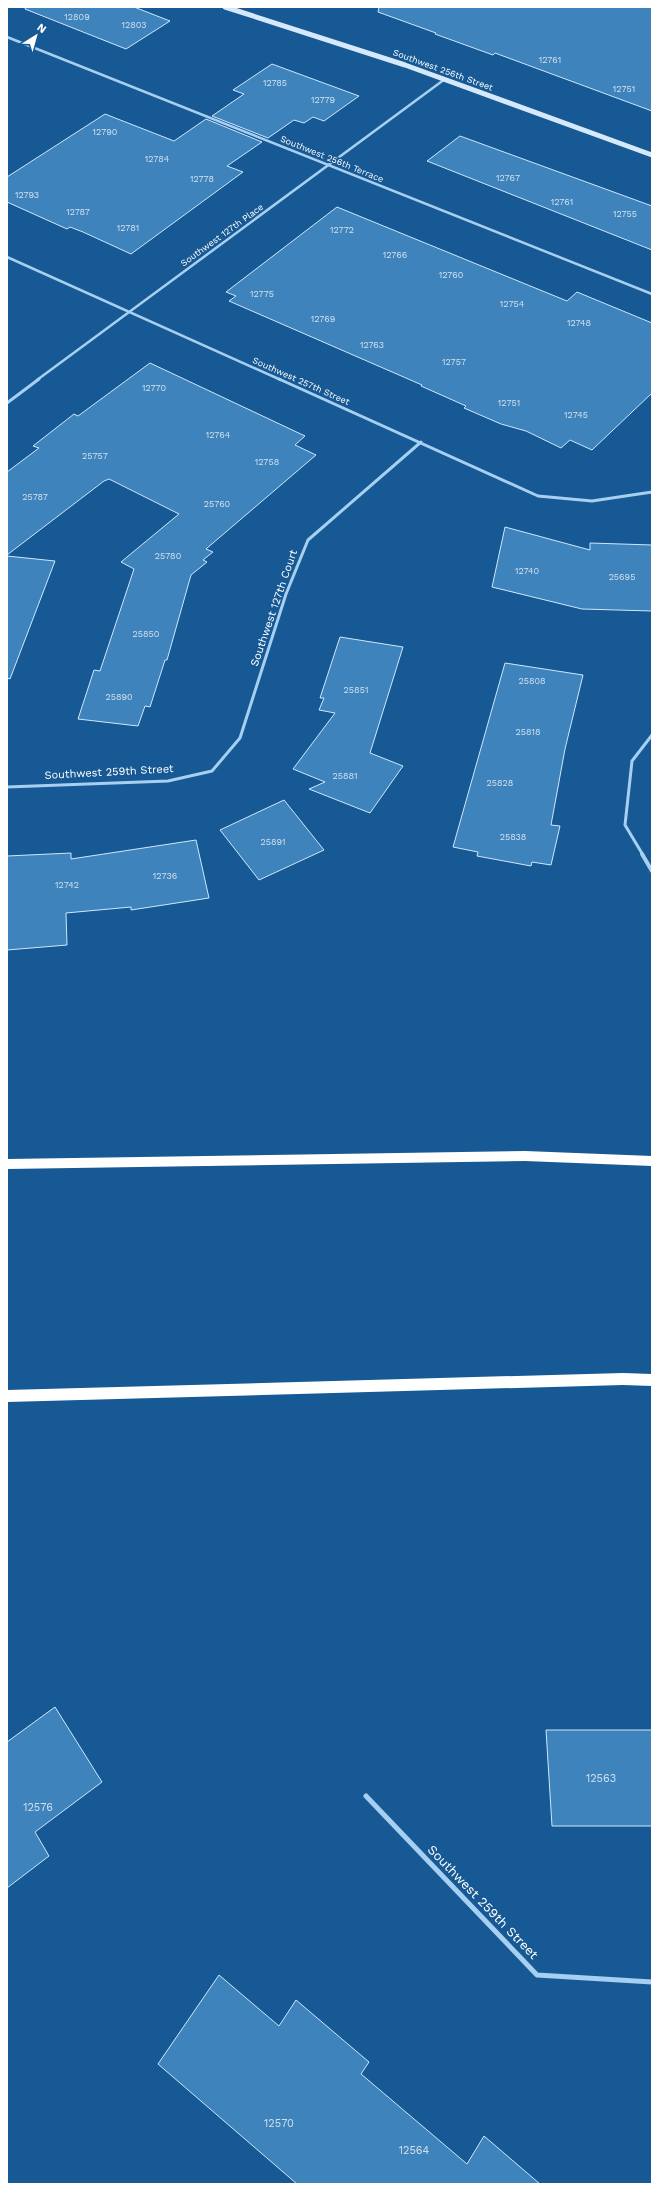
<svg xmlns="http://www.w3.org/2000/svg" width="659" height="2191" viewBox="0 0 659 2191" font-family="'Work Sans',sans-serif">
<rect width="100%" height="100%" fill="#175994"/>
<g fill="#3f83bc" stroke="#cee7fc">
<path d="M26 7H134L170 21 126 49 25 9Z"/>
<path d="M379 7H652V111L495 53 493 55 435 34 436 33 378 12Z"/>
<path d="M272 64 359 96 324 121 313 117 304 123 294 120 268 138 212 116 244 94 233 90Z"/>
<path d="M105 114 174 141 206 119 262 142 227 166 243 172 131 254 83 232 70 227 67 229 7 202V177Z"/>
<path d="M460 136 652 206V250L427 161Z"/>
<path d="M337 207 567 301 577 292 652 323V393L592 450 570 440 561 448 526 431 501 424 464 408 466 406 421 386 422 385 229 301 236 296 226 292Z"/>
<path d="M150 363 305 436 295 445 316 455 206 549 213 552 203 560 207 562 191 575 167 660H165L150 707 145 706 138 726 78 719 94 670 100 671 134 569 121 562 179 514 109 479 104 481 7 555V472L39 448 33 446 74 414 78 416Z"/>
<path d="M505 527 590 550V543L652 545V611L582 609 492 587Z"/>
<path d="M7 556 55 561 10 679 7 678Z"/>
<path d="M340 637 403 647 370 753 403 766 370 813 309 789 325 782 293 769 335 713 319 710 324 698H320Z"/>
<path d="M505 663 583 675 565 749 551 825 560 826 551 865 532 862 531 866 477 856 478 852 453 847Z"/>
<path d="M284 800 324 850 259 880 220 830Z"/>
<path d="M196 840 209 898 131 910V907L66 913 67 945 7 950V856L71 853V859Z"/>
<path d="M55 1707 102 1782 35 1832 49 1856 7 1888V1742Z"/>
<path d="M546 1730H652V1826H552Z"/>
<path d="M219 1975 279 2026 296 2000 369 2062 361 2074 467 2164 484 2136 540 2184H297L158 2064Z"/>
</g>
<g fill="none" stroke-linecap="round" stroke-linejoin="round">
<g stroke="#a7cff1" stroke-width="2.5">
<path d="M7 37 652 294"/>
<path d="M7 257 281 380"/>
<path d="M37 380 445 79"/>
</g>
<g stroke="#a7cff1" stroke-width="3">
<path d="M279 379 538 496 592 501 652 492"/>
<path d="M7 403 39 379"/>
<path d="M7 787 168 781 212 771 240 738 286 594 308 540 421 442"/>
<path d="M643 855 625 825 632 761 652 735"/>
</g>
<path stroke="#a7cff1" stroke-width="4" d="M642 854 652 871"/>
<path stroke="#a7cff1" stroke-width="5" d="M366 1796 537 1975 652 1982"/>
<path stroke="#d5e9fb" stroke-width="5" d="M225 7 405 65 652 155"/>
<g fill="#fff" fill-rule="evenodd">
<path d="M525 1151 652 1156V1166L525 1161 7 1169V1159Z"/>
<path d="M623 1373 652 1374V1386L623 1385 7 1402V1390Z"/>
</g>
</g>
<g text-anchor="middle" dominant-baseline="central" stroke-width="3" stroke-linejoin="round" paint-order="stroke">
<g font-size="9" fill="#cfe0ee">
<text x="77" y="17">12809</text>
<text x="134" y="25">12803</text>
<text x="550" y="60">12761</text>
<text x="275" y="83">12785</text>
<text x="624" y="89">12751</text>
<text x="323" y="100">12779</text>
<text x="105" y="132">12790</text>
<text x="157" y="159">12784</text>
<text x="508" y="178">12767</text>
<text x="202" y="179">12778</text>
<text x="27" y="195">12793</text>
<text x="562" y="202">12761</text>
<text x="78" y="212">12787</text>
<text x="625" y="214">12755</text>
<text x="128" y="228">12781</text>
<text x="342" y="230">12772</text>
<text x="395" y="255">12766</text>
<text x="451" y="275">12760</text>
<text x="262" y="294">12775</text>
<text x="512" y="304">12754</text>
<text x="323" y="319">12769</text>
<text x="579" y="323">12748</text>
<text x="372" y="345">12763</text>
<text x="454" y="362">12757</text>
<text x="154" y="388">12770</text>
<text x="509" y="403">12751</text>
<text x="576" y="415">12745</text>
<text x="218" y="435">12764</text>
<text x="95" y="456">25757</text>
<text x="267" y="462">12758</text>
<text x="35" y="497">25787</text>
<text x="217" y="504">25760</text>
<text x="168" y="556">25780</text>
<text x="527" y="571">12740</text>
<text x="622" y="577">25695</text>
<text x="146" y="634">25850</text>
<text x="532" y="681">25808</text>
<text x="356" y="690">25851</text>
<text x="119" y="697">25890</text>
<text x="528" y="732">25818</text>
<text x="345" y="776">25881</text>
<text x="500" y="783">25828</text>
<text x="513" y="837">25838</text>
<text x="273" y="842">25891</text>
<text x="165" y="876">12736</text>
<text x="67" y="885">12742</text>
</g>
<g font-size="9" fill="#fff" stroke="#175994">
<text transform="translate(443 70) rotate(20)">Southwest 256th Street</text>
<text transform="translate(332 159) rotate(22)">Southwest 256th Terrace</text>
<text transform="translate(222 235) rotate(-36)">Southwest 127th Place</text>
<text transform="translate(301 381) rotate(24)">Southwest 257th Street</text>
</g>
<g font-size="11" fill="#fff" stroke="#175994">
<text transform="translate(274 608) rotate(-71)">Southwest 127th Court</text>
<text transform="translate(109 772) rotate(-3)">Southwest 259th Street</text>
</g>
<g font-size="11" fill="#cfe0ee">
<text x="601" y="1778">12563</text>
<text x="38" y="1807">12576</text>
<text x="279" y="2123">12570</text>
<text x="414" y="2150">12564</text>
</g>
<g font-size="13" fill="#fff" stroke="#175994">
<text transform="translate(483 1902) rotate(46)">Southwest 259th Street</text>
</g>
</g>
<rect width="659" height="2191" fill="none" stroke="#ffffff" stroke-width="16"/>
<g transform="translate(36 36) rotate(37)" stroke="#175994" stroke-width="3" paint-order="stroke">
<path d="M0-3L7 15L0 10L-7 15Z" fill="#ffffff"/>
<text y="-6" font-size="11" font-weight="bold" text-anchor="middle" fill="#ffffff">N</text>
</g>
</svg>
